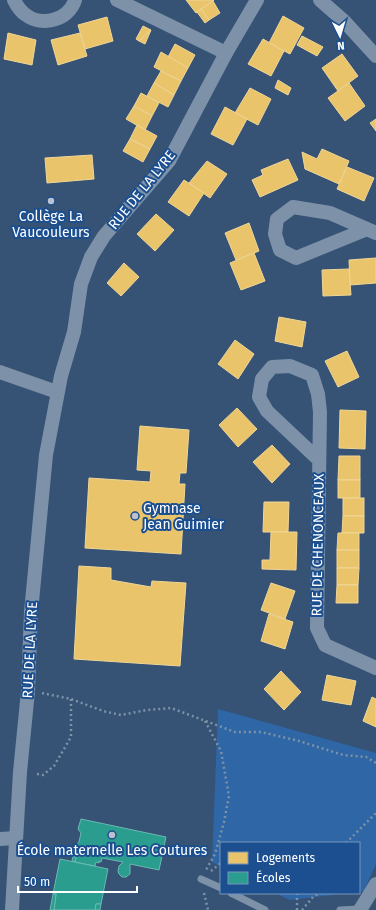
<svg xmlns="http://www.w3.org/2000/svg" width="376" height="910" viewBox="0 0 376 910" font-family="'Fira Sans',sans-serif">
<rect width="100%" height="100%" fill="#365274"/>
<g fill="#2f66a5">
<path d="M218 709 376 753V864L364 891 359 892V843H221V867L212 862Z"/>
<path d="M275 893H350L290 900Z"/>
</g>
<g fill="#e9c46a" stroke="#f0d697">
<path d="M186 0H214L196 13Z"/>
<path d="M213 1 220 13 209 20 201 9Z"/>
<path d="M201 9 209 20 205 23 197 12Z"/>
<path d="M283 16 304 28 290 54 269 43Z"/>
<path d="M107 17 113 41 85 49 78 25Z"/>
<path d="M143 26 151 30 139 41 136 39Z"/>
<path d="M151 30 145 44 139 41Z"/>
<path d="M8 33 36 40 32 65 4 59Z"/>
<path d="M80 33 87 56 58 65 51 40Z"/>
<path d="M302 36 323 47 317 56 297 45Z"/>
<path d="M263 39 284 51 271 76 248 64Z"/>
<path d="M175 44 195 55 188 68 168 57Z"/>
<path d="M161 52 188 68 181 81 154 67Z"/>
<path d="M342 54 358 76 338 91 322 68Z"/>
<path d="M161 71 181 81 174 95 154 83Z"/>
<path d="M278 80 291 88 288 95 275 88Z"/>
<path d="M154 83 174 95 168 107 147 96Z"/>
<path d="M349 83 365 106 345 121 328 98Z"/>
<path d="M250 88 271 99 258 125 235 113Z"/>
<path d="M141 93 159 103 152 116 134 106Z"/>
<path d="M134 106 152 116 145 130 126 119Z"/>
<path d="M225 107 247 119 233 145 211 134Z"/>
<path d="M376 119V131L370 123Z"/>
<path d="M137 125 157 136 150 149 130 139Z"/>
<path d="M130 139 150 149 143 162 123 151Z"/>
<path d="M322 149 349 161 339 184 305 169 302 152 317 159Z"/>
<path d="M92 155 94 179 47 183 45 158Z"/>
<path d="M288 159 298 180 260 197 252 180 263 175 261 170Z"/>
<path d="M207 161 227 174 210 198 189 183Z"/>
<path d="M347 167 374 178 364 201 337 189Z"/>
<path d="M184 180 204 193 189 216 168 202Z"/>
<path d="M156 214 174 230 155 251 137 234Z"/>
<path d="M249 223 259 251 236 260 225 233Z"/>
<path d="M254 253 265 281 241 290 230 263Z"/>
<path d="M376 258V283L350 285 349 260Z"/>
<path d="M124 263 139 277 121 296 107 283Z"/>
<path d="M349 269 351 295 323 296 322 270Z"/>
<path d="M279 317 306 322 302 347 275 341Z"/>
<path d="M235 340 254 354 238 379 218 364Z"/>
<path d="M347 351 359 377 338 387 325 361Z"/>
<path d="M237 408 257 429 238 447 219 425Z"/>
<path d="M340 410 366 411 365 449 339 448Z"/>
<path d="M140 426 189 430 186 473H180L179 484H185L181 554 85 548 89 478 150 482 151 471 137 470Z"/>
<path d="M272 445 290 464 272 483 253 462Z"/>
<path d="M339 456H360V480H338Z"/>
<rect x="338" y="480" width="22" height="18"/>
<rect x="343" y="498" width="21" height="18"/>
<path d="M264 502H289L288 532H263Z"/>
<path d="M343 516H364V533H342Z"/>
<path d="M271 532H297L296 570 262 569V560H270Z"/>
<path d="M338 533H359V550H337Z"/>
<rect x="337" y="550" width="22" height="18"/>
<path d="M79 566 111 568V580L151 587 152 581 186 583 180 666 74 659Z"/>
<path d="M337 568H359L358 585H337Z"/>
<path d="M271 583 295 591 285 619 261 610Z"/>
<path d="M337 585H358V603H336Z"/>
<path d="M269 614 293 622 285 649 261 641Z"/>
<path d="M281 671 301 692 284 710 264 689Z"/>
<path d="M327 675 356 681 351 705 322 700Z"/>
<path d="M372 697 376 699V727L363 721Z"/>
</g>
<g fill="#2a9d8f" stroke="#6abab1">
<path d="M81 819 166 837 159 870 130 864V874L126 877H122L119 874 118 871 119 866 123 862 102 858 101 862 99 861V863L96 862 95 866 75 862 76 857 73 856 75 846 79 842 81 833 78 829Z"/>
<path d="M73 856 76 857 75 862 72 861Z"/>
<path d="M60 859 108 869 101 904H96L95 910H54L56 894H53Z"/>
<path d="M53 894H56L54 910H50Z"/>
<path d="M96 904H101L100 910H95Z"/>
</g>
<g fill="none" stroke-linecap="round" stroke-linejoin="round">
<g stroke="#7d92a8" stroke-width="2.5" stroke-dasharray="2 3" stroke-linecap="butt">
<path d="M42 693 71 699 103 711 121 715 147 710 171 708 235 732H261L299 741 343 755 366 757 376 763"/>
<path d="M205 721 221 751 229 796 224 822 215 854 206 870"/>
<path d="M37 774 43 775 54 766 71 737V699"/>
<path d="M346 843 376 813"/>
<path d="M211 871 221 863"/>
<path d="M204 893 208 910"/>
<path d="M297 910V893"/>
<path d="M302 910 313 897 320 893"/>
</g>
<g stroke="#7d92a8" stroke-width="7">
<path d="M201 879 221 888"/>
<path d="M231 893 265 910"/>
<path d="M340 910 360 909"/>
</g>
<g stroke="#7d92a8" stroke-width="14">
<path d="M14 0C17 6 20 11 26 15 42 27 69 20 75 0"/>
<path d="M117 0 226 53"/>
<path d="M320 0 344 21 376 56"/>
<path d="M367 229 296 258 280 250 275 234 277 219 293 207 330 213 376 233"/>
<path d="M0 372 57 392"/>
<path d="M319 460 267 411 259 397 262 379 272 367 290 366 312 375 318 394 320 412 317 628 325 645 376 668"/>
<path d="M0 839 16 838"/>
<path d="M12 910 20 772 28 691 31 612 46 455 61 376 74 332 81 284 91 257 104 236 169 161 226 53 257 0"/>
<path d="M360 910 376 884"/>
</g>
</g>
<g fill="#b9c2ce" stroke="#1b4f8f" stroke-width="1.5">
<circle cx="51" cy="201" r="4"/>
<circle cx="135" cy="516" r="4"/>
<circle cx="112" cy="835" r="4"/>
</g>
<g text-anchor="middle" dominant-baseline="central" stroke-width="4" stroke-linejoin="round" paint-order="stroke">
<g font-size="14" fill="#fff" stroke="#1b4f8f">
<text transform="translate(142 190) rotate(-51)">RUE DE LA LYRE</text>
<text transform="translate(318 545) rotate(-89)">RUE DE CHENONCEAUX</text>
<text transform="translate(30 650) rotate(-87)">RUE DE LA LYRE</text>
</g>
<g font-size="14" fill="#fff" stroke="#1b4f8f">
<text x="51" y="216">Collège La<tspan x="51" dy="16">Vaucouleurs</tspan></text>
<text x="143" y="508" text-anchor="start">Gymnase<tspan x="143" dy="16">Jean Guimier</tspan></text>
<text x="112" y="850">École maternelle Les Coutures</text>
</g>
</g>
<rect x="220" y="842" width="140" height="52" fill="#1b4f8f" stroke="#7695bc"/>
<rect x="228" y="852" width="20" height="12" fill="#e9c46a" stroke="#7695bc"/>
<text x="256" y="862" font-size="12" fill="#ffffff">Logements</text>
<rect x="228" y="872" width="20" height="12" fill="#2a9d8f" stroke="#7695bc"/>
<text x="256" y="882" font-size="12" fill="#ffffff">Écoles</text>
<g transform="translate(340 36) rotate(175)" stroke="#1b4f8f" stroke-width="3" paint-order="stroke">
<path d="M0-3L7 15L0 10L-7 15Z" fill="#ffffff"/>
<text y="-6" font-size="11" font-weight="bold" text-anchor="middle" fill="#ffffff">N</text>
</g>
<path d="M18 886v6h119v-6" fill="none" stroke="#ffffff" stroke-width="2"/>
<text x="24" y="886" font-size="12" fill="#ffffff" stroke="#1b4f8f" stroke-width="3" paint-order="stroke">50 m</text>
</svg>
